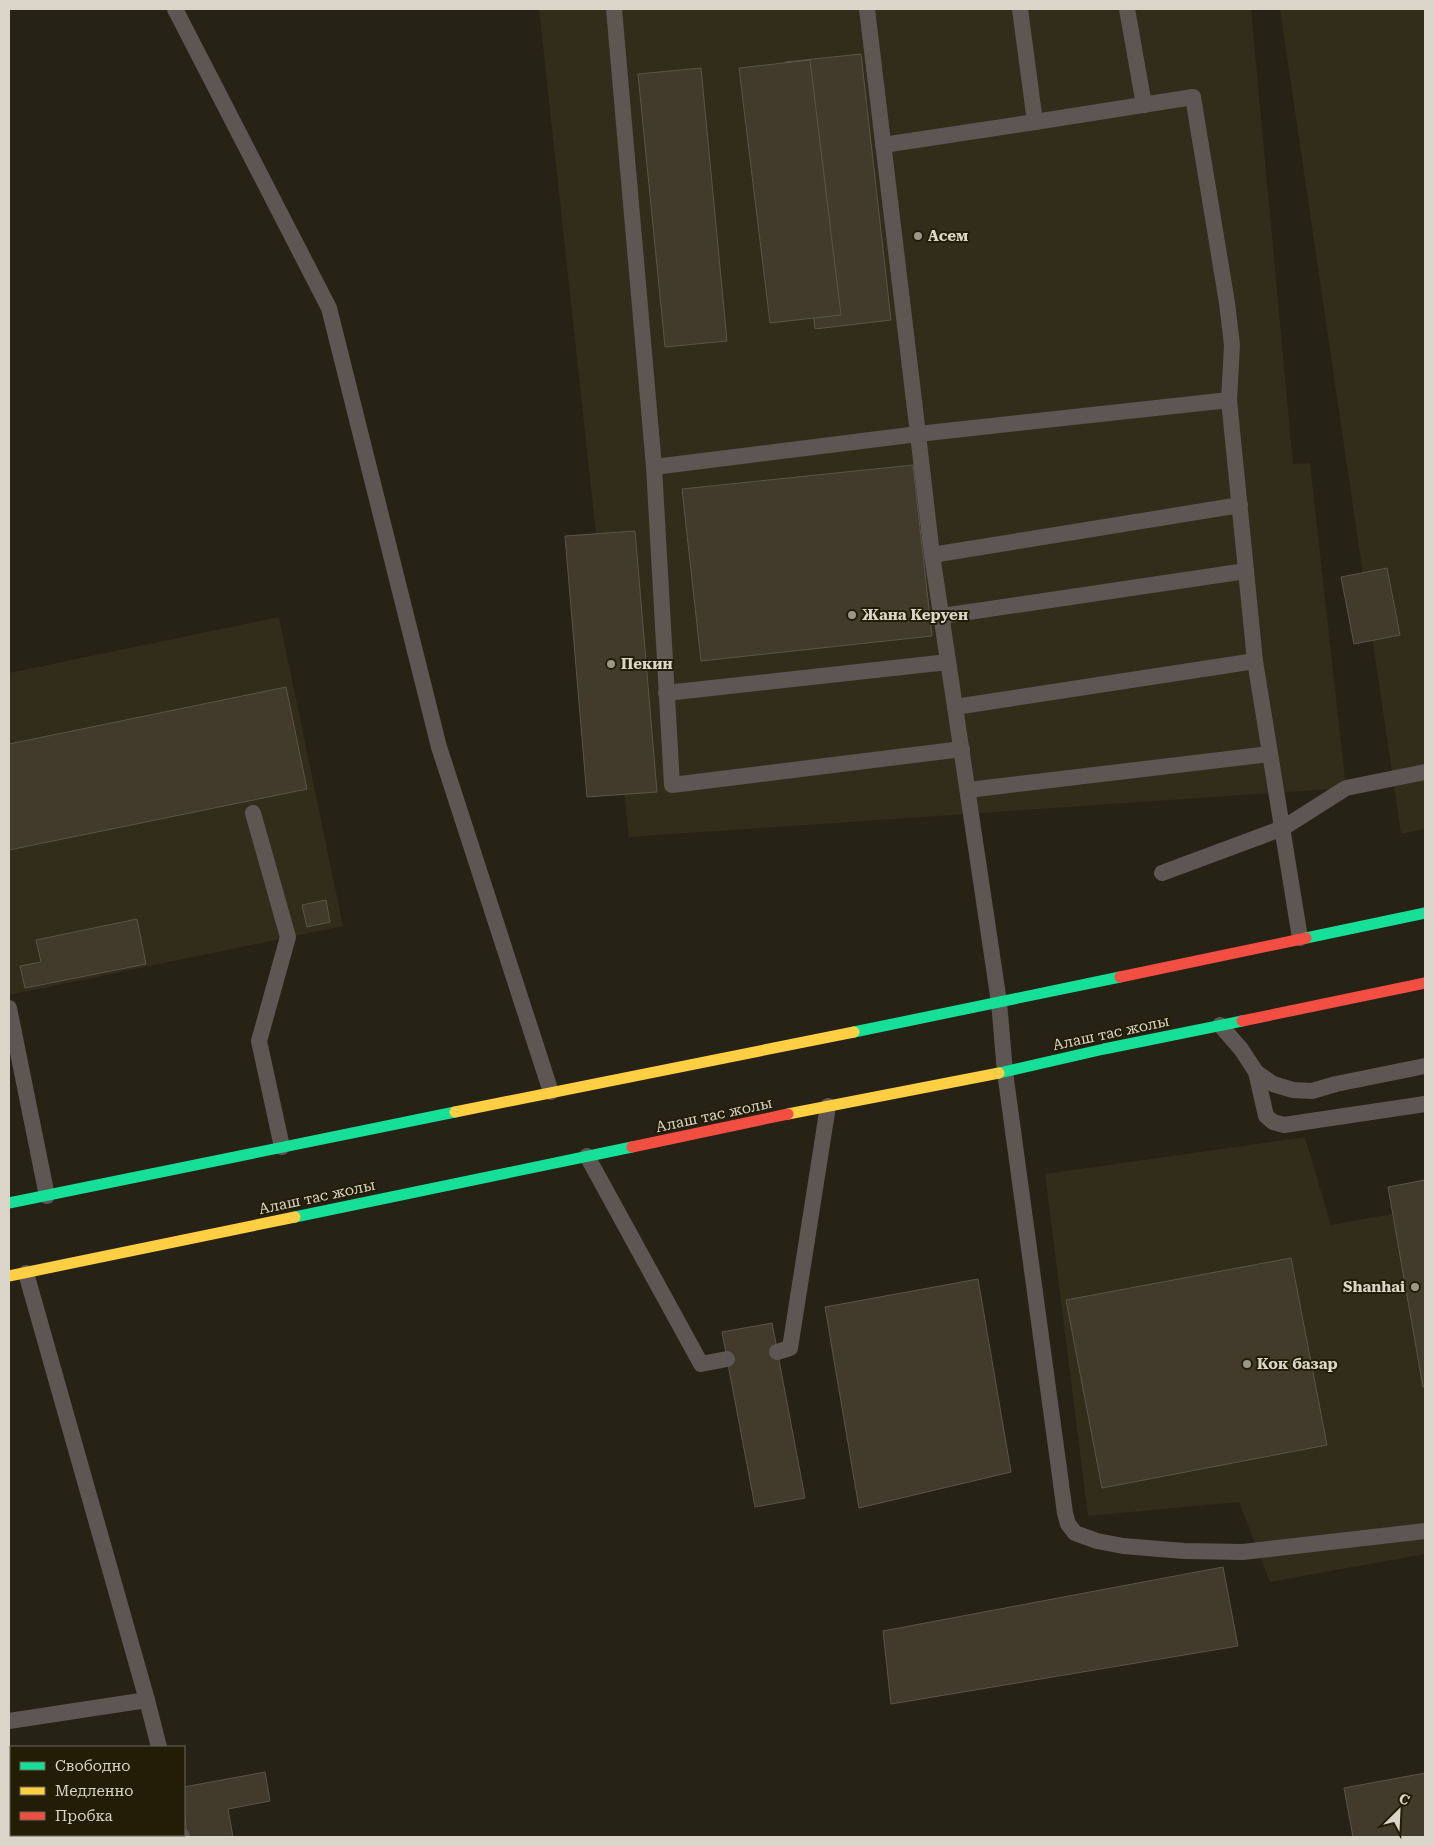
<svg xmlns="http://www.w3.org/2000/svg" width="1434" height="1846" viewBox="0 0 1434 1846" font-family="'Roboto Serif',serif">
<rect width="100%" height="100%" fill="#272216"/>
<g fill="#322c1b">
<path d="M539 9H1251L1293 464 1310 463 1346 788 629 837Z"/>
<path d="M1280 9H1425V829L1401 834Z"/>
<path d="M279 617 343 926 9 995V673Z"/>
<path d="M1305 1137 1331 1225 1425 1208V1554L1270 1582 1239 1502 1088 1516 1045 1174Z"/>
</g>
<g fill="#423a2b" stroke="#5a554b">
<path d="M861 54 891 320 815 329 785 62Z"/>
<path d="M810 60 841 315 770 323 739 68Z"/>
<path d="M701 68 727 341 665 347 638 74Z"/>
<path d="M913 465 932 636 701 661 682 489Z"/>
<path d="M635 531 657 792 587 797 565 536Z"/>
<path d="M1387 568 1400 635 1354 644 1341 577Z"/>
<path d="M286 687 307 789 9 850V744Z"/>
<path d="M326 900 330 922 307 927 302 905Z"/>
<path d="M137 919 146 964 25 988 20 966 41 962 36 940Z"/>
<path d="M1425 1180V1387H1423L1388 1187Z"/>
<path d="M1291 1258 1327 1445 1102 1488 1066 1300Z"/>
<path d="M978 1279 1011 1472 859 1508 825 1307Z"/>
<path d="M772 1323 805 1498 755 1507 722 1332Z"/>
<path d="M1223 1567 1238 1646 891 1704 883 1631Z"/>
<path d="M265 1772 270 1801 228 1809 233 1837H188L184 1815V1787Z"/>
<path d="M1425 1773V1837H1353L1344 1788Z"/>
</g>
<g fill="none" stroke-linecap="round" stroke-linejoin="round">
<g stroke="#5d5652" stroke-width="16">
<path d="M175 9 329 308 439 747 551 1092"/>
<path d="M614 9 654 467 918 434 867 9"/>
<path d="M1020 9 1035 122 1193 97 1227 303 1232 345 1229 400 1255 661 955 707 999 1002 1005 1072 1065 1513 1068 1524 1075 1533 1097 1541 1123 1546 1184 1551 1243 1552 1425 1531"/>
<path d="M1127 9 1144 105"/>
<path d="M883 145 1035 122"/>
<path d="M654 467 672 785 962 749"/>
<path d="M932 555 1240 505"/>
<path d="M942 616 1246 571"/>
<path d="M1255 661 1300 938"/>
<path d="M666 693 948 662"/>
<path d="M955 707 932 555 918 434 1229 400"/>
<path d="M968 790 1270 754"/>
<path d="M253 813 288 937 259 1041 282 1147"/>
<path d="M1162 873 1283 828 1346 788 1425 772"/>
<path d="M9 1008 47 1196"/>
<path d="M1220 1025 1241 1049 1256 1072 1273 1084 1293 1090 1312 1091 1336 1084 1425 1066"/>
<path d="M1256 1072 1266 1116 1273 1122 1284 1125 1425 1104"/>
<path d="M587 1156 701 1364 727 1359"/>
<path d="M777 1352 790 1348 828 1106"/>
<path d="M147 1700 159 1747"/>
<path d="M9 1721 147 1700 26 1273"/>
<path d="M181 1835 182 1837"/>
</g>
<g stroke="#16e098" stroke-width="11">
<path d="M1306 938 1425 913"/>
<path d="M854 1032 1120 977"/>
<path d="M999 1073 1104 1049 1242 1021"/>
<path d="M9 1203 455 1112"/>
<path d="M295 1217 632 1147"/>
</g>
<g stroke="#ffcf43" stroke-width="11">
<path d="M455 1112 854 1032"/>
<path d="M788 1114 999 1073"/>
<path d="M9 1276 295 1217"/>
</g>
<g stroke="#f24e42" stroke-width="11">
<path d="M1120 977 1306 938"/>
<path d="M1242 1021 1425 983"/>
<path d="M632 1147 788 1114"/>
</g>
</g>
<g fill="#9b968a" stroke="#231c07" stroke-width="2">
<circle cx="918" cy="236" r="5"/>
<circle cx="852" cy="615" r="5"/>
<circle cx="611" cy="664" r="5"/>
<circle cx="1415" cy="1287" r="5"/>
<circle cx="1247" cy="1364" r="5"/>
</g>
<g text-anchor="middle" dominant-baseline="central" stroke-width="4" stroke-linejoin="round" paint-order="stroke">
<g font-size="15" font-weight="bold" fill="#dad5c8" stroke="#231c07" text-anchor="start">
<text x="928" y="236">Асем</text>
<text x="862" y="615">Жана Керуен</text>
<text x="621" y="664">Пекин</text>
<text x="1405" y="1287" text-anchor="end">Shanhai</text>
<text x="1257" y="1364">Кок базар</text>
</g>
<g font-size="15" fill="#dad5c8" stroke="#231c07">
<text transform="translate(1111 1033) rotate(-12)">Алаш тас жолы</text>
<text transform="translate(714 1115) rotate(-12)">Алаш тас жолы</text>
<text transform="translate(317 1197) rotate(-12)">Алаш тас жолы</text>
</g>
</g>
<rect width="1434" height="1846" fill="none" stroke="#dad5c8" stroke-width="20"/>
<rect x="10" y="1746" width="175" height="90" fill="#231c07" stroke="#6c6654"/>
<rect x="20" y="1762" width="25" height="8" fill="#16e098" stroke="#6c6654"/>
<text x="55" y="1771" font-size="15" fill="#dad5c8">Свободно</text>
<rect x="20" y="1787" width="25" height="8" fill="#ffcf43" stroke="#6c6654"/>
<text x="55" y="1796" font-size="15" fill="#dad5c8">Медленно</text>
<rect x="20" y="1812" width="25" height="8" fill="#f24e42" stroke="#6c6654"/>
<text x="55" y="1821" font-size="15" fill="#dad5c8">Пробка</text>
<g transform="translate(1399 1811) rotate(24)" stroke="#231c07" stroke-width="4" paint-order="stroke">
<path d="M0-4L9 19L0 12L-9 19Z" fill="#dad5c8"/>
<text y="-8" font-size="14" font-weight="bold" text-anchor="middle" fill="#dad5c8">С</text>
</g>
</svg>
